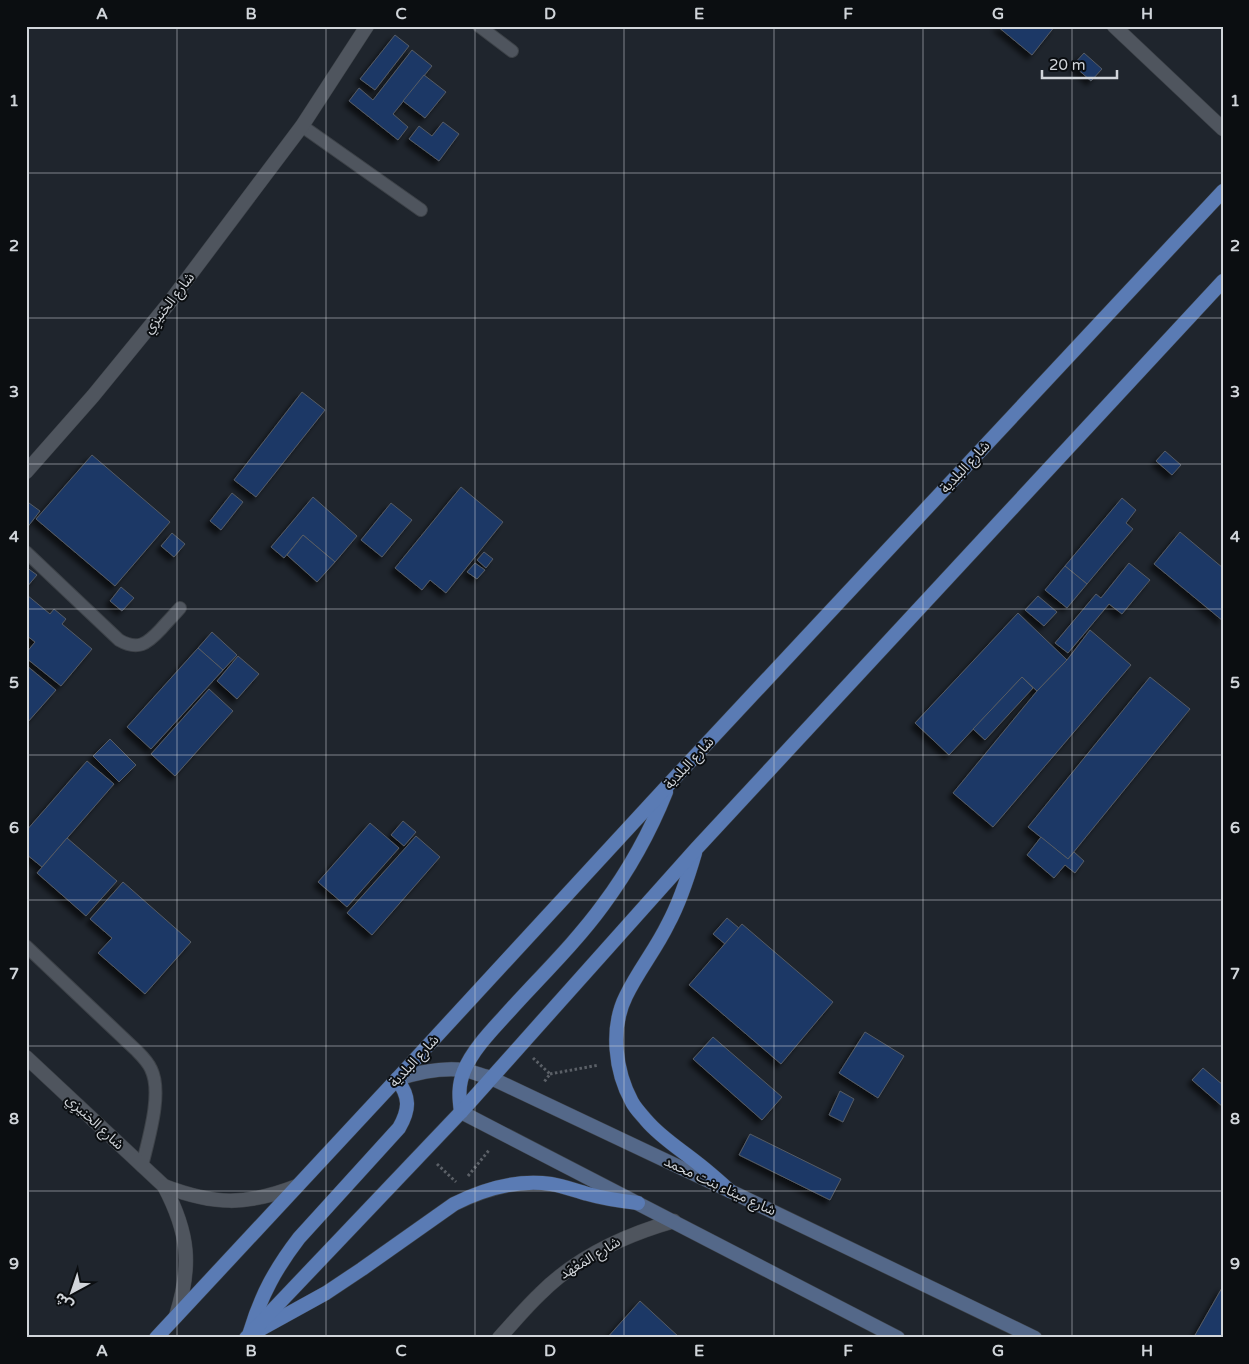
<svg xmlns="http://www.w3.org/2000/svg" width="1249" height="1364" viewBox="0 0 1249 1364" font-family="'Varela Round','Noto Sans Arabic',sans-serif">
<defs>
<filter id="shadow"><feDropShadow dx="-4.5" dy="4.5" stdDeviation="2.5" flood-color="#0009"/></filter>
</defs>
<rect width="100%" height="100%" fill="#1f252d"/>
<g fill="#1c3866" stroke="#565c65" filter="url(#shadow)">
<path d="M997 26H1055L1032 55Z"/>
<path d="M395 35 409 46 375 90 360 79Z"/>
<path d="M412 50 432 66 393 114 408 127 398 140 349 101 359 88 373 100Z"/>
<path d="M1084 53 1102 69 1091 81 1073 65Z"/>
<path d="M424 75 446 92 425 118 403 101Z"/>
<path d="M443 122 459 134 439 161 409 139 419 126 432 136Z"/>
<path d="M302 392 325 410 256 497 234 480Z"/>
<path d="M1165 451 1181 465 1172 475 1156 461Z"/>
<path d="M92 455 170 522 115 586 36 519Z"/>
<path d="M461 487 503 522 446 593 430 580 422 590 395 568Z"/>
<path d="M232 493 243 502 221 530 210 521Z"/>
<path d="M313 497 357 536 335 562 303 535 284 558 271 547Z"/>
<path d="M1122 498 1136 510 1126 523 1133 529 1087 584 1065 566Z"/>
<path d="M29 503 40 511 26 529V506Z"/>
<path d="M391 503 412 520 382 557 361 540Z"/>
<path d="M1180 532 1223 568V621L1154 564Z"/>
<path d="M172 533 185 544 174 557 161 546Z"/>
<path d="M303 535 335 562 317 582 287 555Z"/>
<path d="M484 552 493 559 486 568 477 560Z"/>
<path d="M475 563 485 570 477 579 467 572Z"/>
<path d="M1129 563 1150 580 1122 614 1109 604 1068 653 1055 643 1096 594 1101 598Z"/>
<path d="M1065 566 1087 584 1067 608 1045 590Z"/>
<path d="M26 567 37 575 26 588Z"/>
<path d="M121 587 134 598 122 611 110 601Z"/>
<path d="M26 595H27L50 614 54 609 66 619 62 624 92 649 61 686 26 658V653L35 642 26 635Z"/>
<path d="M1038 596 1057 612 1044 626 1025 610Z"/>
<path d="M1018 613 1067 660 1037 691 1022 677 949 755 915 723Z"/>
<path d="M1090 630 1131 665 993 827 953 793 1037 691 1067 660Z"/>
<path d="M212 632 237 655 223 670 198 648Z"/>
<path d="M198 648 223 670 151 749 127 727Z"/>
<path d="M238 656 259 674 237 699 217 681Z"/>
<path d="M26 665 56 690 27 723H26Z"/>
<path d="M1022 677 1033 688 985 740 973 729Z"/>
<path d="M1150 677 1190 709 1068 859 1028 827Z"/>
<path d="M209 689 233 711 175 776 151 754Z"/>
<path d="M110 739 136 765 119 782 93 756Z"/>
<path d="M87 761 114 784 42 867 26 854V831Z"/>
<path d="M403 821 416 832 404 846 391 835Z"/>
<path d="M370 823 399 848 347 907 318 882Z"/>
<path d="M416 836 440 857 372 935 347 913Z"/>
<path d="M1041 837 1068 859 1074 852 1084 861 1075 873 1065 865 1054 878 1027 855Z"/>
<path d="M67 838 117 881 86 916 37 873Z"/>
<path d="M123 882 191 942 145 994 98 953 112 938 90 919Z"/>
<path d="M727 918 739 928 725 944 713 934Z"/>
<path d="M742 924 833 1002 781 1064 689 985Z"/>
<path d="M865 1032 904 1056 878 1098 839 1073Z"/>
<path d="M713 1037 782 1097 762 1120 693 1059Z"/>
<path d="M1203 1068 1223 1085V1107L1192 1080Z"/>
<path d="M840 1091 854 1099 843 1122 829 1115Z"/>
<path d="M750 1134 841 1179 830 1200 739 1155Z"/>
<path d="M1223 1286V1338H1194V1337Z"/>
<path d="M640 1301 680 1338H607Z"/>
</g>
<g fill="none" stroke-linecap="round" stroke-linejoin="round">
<g stroke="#3d4248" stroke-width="14">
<g id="service">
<path d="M479 26 512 51"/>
<path d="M302 126 421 210"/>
<path d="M26 552 119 640C138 651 147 644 161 629 167 622 174 615 180 608"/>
<path d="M26 946 137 1051C142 1056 148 1062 151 1069 163 1093 148 1140 142 1166"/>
</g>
</g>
<g stroke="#3d4248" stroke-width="15">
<g id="minor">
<path d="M1114 26 1223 129"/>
<path d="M26 472 93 396 169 303 302 126 367 26"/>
<path d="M26 1057 164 1186C189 1233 192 1266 176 1316"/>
<path d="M164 1186C214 1205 246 1206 297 1186"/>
<path d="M499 1338C513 1323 526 1307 541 1293 578 1256 625 1235 674 1221"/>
</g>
</g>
<g stroke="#3d4248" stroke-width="15">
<g id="secondary">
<path d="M397 1079C419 1072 441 1067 464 1070 473 1072 483 1076 491 1078L730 1191 1035 1338"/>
<path d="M461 1112 898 1338"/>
</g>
</g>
<g stroke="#3d4248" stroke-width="15">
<g id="primary">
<path d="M695 853C688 877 680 902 668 924 656 949 638 971 626 996 610 1028 615 1071 632 1102 635 1108 641 1114 646 1120 661 1138 683 1151 701 1166 711 1174 720 1182 730 1191"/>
<path d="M461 1112C459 1098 458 1085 464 1071 473 1048 496 1026 512 1008 543 974 576 942 603 905 629 870 650 832 666 792"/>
<path d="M259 1330 326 1293 362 1269 454 1204C484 1189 517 1179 551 1184 564 1186 576 1191 588 1194 605 1199 621 1201 638 1203"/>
<path d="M250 1332C261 1295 276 1268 299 1238L399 1128C410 1109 410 1097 397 1079"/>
<path d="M156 1338 397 1079 669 784 1223 191"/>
<path d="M246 1338 461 1112 696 849 1223 281"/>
</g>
</g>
<g stroke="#5b6067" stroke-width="3" stroke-dasharray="2.5 2.5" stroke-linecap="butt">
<path d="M533 1058 550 1074 544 1082"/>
<path d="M550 1074 599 1065"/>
<path d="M437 1164 456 1182"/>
<path d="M468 1176 490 1149"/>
</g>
<use href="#service" stroke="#4f555e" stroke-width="12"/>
<use href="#minor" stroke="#4f555e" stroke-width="14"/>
<use href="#secondary" stroke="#546889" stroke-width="14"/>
<use href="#primary" stroke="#5a7bb4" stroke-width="14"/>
</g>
<path fill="none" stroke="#d1d5da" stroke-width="1" stroke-opacity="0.55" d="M177 26V1338M326 26V1338M475 26V1338M624 26V1338M774 26V1338M923 26V1338M1072 26V1338M26 173H1223M26 318H1223M26 464H1223M26 609H1223M26 755H1223M26 900H1223M26 1046H1223M26 1191H1223"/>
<g text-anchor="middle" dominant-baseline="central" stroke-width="4" stroke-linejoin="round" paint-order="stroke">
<g font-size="14" fill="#d1d5da" stroke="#0b0e11">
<text transform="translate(169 303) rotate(-52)">شارع الخنيزِي</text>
<text transform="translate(965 467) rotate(-47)">شارع البلدية</text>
<text transform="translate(689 763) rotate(-47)">شارع البلدية</text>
<text transform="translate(414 1061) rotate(-47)">شارع البلدية</text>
<text transform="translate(95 1122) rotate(43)">شارع الخنيزِي</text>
<text transform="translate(720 1186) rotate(25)">شارع ميثاء بنت محمد</text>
<text transform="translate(590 1258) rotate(-31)">شارع المَعْهَد</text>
</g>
</g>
<rect width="1249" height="1364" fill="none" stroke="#0b0e11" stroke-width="55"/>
<g transform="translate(72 1292) rotate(220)" stroke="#0b0e11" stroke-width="4" paint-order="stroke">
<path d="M0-4L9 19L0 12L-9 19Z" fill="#d1d5da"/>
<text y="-8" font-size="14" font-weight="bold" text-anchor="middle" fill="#d1d5da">ش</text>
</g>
<path d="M1042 70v8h75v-8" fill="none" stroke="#d1d5da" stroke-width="2.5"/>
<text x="1049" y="70" font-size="15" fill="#d1d5da" stroke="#0b0e11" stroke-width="4" paint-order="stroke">20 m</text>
<rect x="28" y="28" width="1194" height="1308" fill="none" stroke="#d1d5da" stroke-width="2"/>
<g font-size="16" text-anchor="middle" font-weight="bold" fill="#d1d5da">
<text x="102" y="19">A</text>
<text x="251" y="19">B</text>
<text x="401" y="19">C</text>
<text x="550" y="19">D</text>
<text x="699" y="19">E</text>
<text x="848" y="19">F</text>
<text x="998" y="19">G</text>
<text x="1147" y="19">H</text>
<text x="14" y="106">1</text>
<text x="1235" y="106">1</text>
<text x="14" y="251">2</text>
<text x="1235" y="251">2</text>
<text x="14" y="397">3</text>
<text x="1235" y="397">3</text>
<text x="14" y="542">4</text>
<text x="1235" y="542">4</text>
<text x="14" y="688">5</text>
<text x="1235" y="688">5</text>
<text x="14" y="833">6</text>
<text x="1235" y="833">6</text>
<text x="14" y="979">7</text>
<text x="1235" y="979">7</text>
<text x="14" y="1124">8</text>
<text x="1235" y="1124">8</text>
<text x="14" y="1269">9</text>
<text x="1235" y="1269">9</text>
<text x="102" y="1356">A</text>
<text x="251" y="1356">B</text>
<text x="401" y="1356">C</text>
<text x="550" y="1356">D</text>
<text x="699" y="1356">E</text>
<text x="848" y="1356">F</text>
<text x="998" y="1356">G</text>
<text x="1147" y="1356">H</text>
</g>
</svg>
